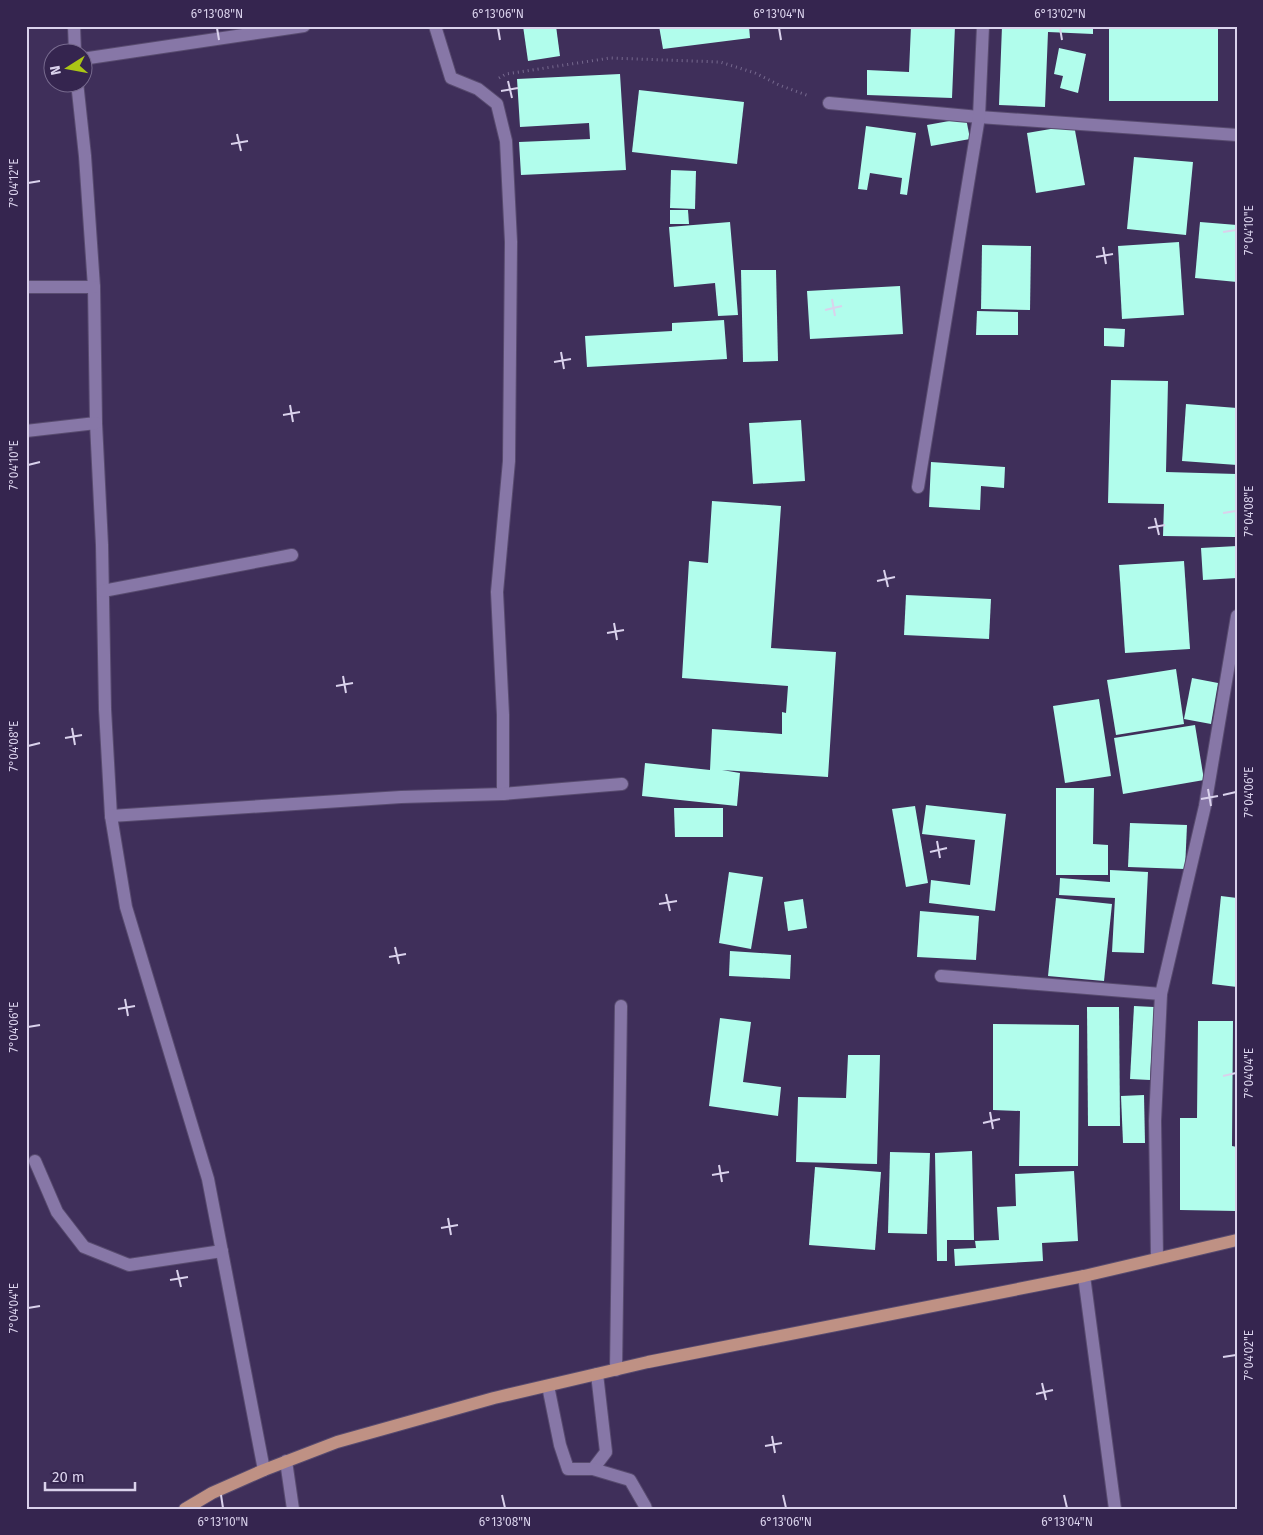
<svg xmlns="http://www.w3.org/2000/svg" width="1263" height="1535" viewBox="0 0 1263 1535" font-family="'Fira Sans',sans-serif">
<rect width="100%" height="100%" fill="#3f2f5a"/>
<g fill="#b1fdec">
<path d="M523 26H556L560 56 528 61Z"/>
<path d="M659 26H749L750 38 663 49Z"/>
<path d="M911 26H955L952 98 867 95V70L909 72Z"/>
<path d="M1002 26H1093V34L1048 32 1045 107 999 105Z"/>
<rect x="1109" y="26" width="109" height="75"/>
<path d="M1059 48 1086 54 1078 93 1060 88 1063 76 1054 74Z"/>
<path d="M620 74 626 170 521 175 519 142 590 139 589 123 520 127 517 79Z"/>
<path d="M639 90 744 102 737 164 632 152Z"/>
<path d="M966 118 970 139 931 146 927 125Z"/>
<path d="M1074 125 1085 185 1036 193 1027 133Z"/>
<path d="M866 126 916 133 907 195 900 194 902 178 870 173 867 190 858 189Z"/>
<path d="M1134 157 1193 162 1186 235 1127 229Z"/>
<path d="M671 170 696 171 695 209 670 208Z"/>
<path d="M670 210H688L689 224H670Z"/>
<path d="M730 222 738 315 718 316 715 283 674 287 669 227Z"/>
<path d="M1200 222 1237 225V282L1195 278Z"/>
<path d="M1179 242 1184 315 1122 319 1118 246Z"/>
<path d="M982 245 1031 246 1030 310 981 309Z"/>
<path d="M741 270H776L778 361 743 362Z"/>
<path d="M900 286 903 334 810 339 807 291Z"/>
<path d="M977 311 1018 312V335H976Z"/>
<path d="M724 320 727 359 587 367 585 336 672 331V323Z"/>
<path d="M1104 328 1125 329 1124 347 1104 346Z"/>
<path d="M1111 380 1168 381 1166 472 1237 474 1235 537 1163 536 1164 504 1108 503Z"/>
<path d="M1186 404 1237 408V465L1182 461Z"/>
<path d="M801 420 805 481 753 484 749 423Z"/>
<path d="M931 462 1005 467 1004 488 981 486 980 510 929 507Z"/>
<path d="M712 501 781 506 771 648 836 652 828 777 722 770 740 773 737 806 642 796 645 763 710 770 712 729 782 734V712L786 713 788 686 682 678 689 561 708 563Z"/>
<path d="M1237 546V578L1203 580 1201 548Z"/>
<path d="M1184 561 1190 649 1125 653 1119 565Z"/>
<path d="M906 595 991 599 989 639 904 635Z"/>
<path d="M1176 669 1184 724 1116 735 1107 680Z"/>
<path d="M1192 678 1218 683 1211 724 1184 719Z"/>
<path d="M1099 699 1111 776 1065 783 1053 706Z"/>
<path d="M1195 725 1204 780 1123 794 1114 738Z"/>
<path d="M1056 788H1094L1093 844 1108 845V875H1056Z"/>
<path d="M926 805 1006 814 995 911 929 903 931 880 970 885 975 840 922 834Z"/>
<path d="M915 806 928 883 906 887 892 809Z"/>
<path d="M674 808H723V837H675Z"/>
<path d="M1130 823 1187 825 1185 869 1128 867Z"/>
<path d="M1110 870 1148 872 1144 953 1112 952 1115 898 1059 895 1060 878 1110 882Z"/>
<path d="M729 872 763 877 751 949 719 943Z"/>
<path d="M1221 896 1237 898V987L1212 984Z"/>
<path d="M1056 898 1112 904 1104 981 1048 976Z"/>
<path d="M803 899 807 928 788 931 784 902Z"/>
<path d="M920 911 979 916 976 960 917 957Z"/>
<path d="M730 951 791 955 790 979 729 976Z"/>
<path d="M1134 1006 1154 1007 1150 1080 1130 1079Z"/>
<path d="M1087 1007H1119L1120 1126H1088Z"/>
<path d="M720 1018 751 1022 743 1082 781 1087 778 1116 709 1106Z"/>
<path d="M1198 1021H1233L1232 1146 1237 1147V1211L1180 1210V1118H1197Z"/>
<path d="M993 1024 1079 1025 1078 1166H1019L1020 1111 993 1110Z"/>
<path d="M848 1055H880L877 1164 796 1162 798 1097 846 1098Z"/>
<path d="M1144 1095 1145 1143H1123L1121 1096Z"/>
<path d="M972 1151 974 1240H947V1261H937L935 1153Z"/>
<path d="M890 1152 930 1153 927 1234 888 1233Z"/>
<path d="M815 1167 881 1172 875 1250 809 1245Z"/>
<path d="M1074 1171 1078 1241 1042 1243 1043 1261 955 1266 954 1249 976 1248 975 1241 999 1240 997 1207 1016 1206 1015 1174Z"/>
</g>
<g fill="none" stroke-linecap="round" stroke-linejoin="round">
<g stroke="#584b6f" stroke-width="14">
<g id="minor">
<path d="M74 26 75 52"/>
<path d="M435 26 451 78 478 89 497 104 506 141 511 242 509 461 497 592 503 715V794"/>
<path d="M82 59 304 26"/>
<path d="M77 82 85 156 94 287 96 423 102 545 105 709 111 816 126 907 208 1179 264 1470"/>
<path d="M829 103 979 117 1237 135"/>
<path d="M26 287H94"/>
<path d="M26 431 96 423"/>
<path d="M918 487 979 117 983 26"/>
<path d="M103 591 292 555"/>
<path d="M111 816 401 797 503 794 622 784"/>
<path d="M941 976 1161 994"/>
<path d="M35 1161 57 1212 84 1247 129 1265 222 1251"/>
<path d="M1157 1258 1155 1121 1161 994 1205 806 1237 616"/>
<path d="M1084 1276 1115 1509"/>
<path d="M616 1370 621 1006"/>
<path d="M548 1386 560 1445 568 1469H593L606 1452 597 1374"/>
<path d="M286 1461 293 1509"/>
<path d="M593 1469 630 1480 645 1506 646 1509"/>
</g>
</g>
<g stroke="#584b6f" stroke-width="14">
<path id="major" d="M185 1509 212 1493 264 1470 337 1442 494 1398 648 1362 1084 1276 1237 1240"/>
</g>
<path stroke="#76698e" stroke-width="3" stroke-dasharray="1 4" stroke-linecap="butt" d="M499 78 506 74 610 58 720 62 755 73 779 85 809 96"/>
<use href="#minor" stroke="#8777a7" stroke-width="12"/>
<use href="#major" stroke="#bf9184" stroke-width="12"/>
</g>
<path fill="none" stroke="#dad2ec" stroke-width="2" d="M217 28 219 40M498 28 500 40M779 28 781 40M1060 28 1062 40M508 81 512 98M501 91 518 88M237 134 241 151M231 144 248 141M28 183 40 181M1223 232 1236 230M1103 247 1106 264M1096 257 1113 254M832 299 835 316M825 310 842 306M561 352 564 369M554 362 571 359M290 405 293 422M283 415 300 412M28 465 40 462M1223 513 1236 511M1155 518 1159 535M1148 528 1165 525M884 570 888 587M877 581 895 577M614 623 617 640M607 633 624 630M343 676 346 693M336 686 353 683M72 728 75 745M65 738 82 735M28 746 40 743M1208 789 1211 806M1223 795 1236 792M1201 799 1218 796M937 841 940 858M930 852 947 848M666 894 670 911M659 904 677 901M395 947 399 964M389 957 406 954M125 999 128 1016M118 1009 135 1006M28 1027 40 1025M1223 1076 1236 1073M990 1112 993 1129M983 1123 1000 1119M719 1165 722 1182M712 1175 729 1172M448 1218 451 1235M441 1228 458 1225M177 1270 181 1287M170 1280 188 1277M28 1308 40 1306M1223 1357 1236 1355M1042 1383 1046 1400M1036 1394 1053 1390M772 1436 775 1453M765 1446 782 1443M221 1495 223 1508M502 1495 505 1508M783 1495 786 1508M1064 1495 1067 1508"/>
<rect width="1263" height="1535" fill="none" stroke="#35254f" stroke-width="55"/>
<g transform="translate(68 68) rotate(259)"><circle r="24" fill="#35254f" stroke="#776a8e"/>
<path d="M0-4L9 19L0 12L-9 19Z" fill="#abc615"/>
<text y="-8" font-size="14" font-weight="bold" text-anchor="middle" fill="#dad2ec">N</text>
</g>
<path d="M45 1482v8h90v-8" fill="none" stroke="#dad2ec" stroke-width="2.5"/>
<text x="52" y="1482" font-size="15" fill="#dad2ec" stroke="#35254f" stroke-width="4" paint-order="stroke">20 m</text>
<rect x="28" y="28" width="1208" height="1480" fill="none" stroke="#dad2ec" stroke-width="2"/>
<g font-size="12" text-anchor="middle" fill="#dad2ec">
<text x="217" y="18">6°13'08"N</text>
<text x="498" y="18">6°13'06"N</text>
<text x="779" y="18">6°13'04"N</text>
<text x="1060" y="18">6°13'02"N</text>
<text transform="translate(14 183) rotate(-90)" y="4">7°04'12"E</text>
<text transform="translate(1249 230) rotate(-90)" y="4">7°04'10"E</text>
<text transform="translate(14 465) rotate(-90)" y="4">7°04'10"E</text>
<text transform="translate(1249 511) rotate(-90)" y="4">7°04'08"E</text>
<text transform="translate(14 746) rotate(-90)" y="4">7°04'08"E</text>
<text transform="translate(1249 792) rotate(-90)" y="4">7°04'06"E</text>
<text transform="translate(14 1027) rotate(-90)" y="4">7°04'06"E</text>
<text transform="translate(1249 1073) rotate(-90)" y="4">7°04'04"E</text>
<text transform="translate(14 1308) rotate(-90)" y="4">7°04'04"E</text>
<text transform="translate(1249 1355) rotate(-90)" y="4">7°04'02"E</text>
<text x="223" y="1526">6°13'10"N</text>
<text x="505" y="1526">6°13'08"N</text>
<text x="786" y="1526">6°13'06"N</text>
<text x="1067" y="1526">6°13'04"N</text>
</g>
</svg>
